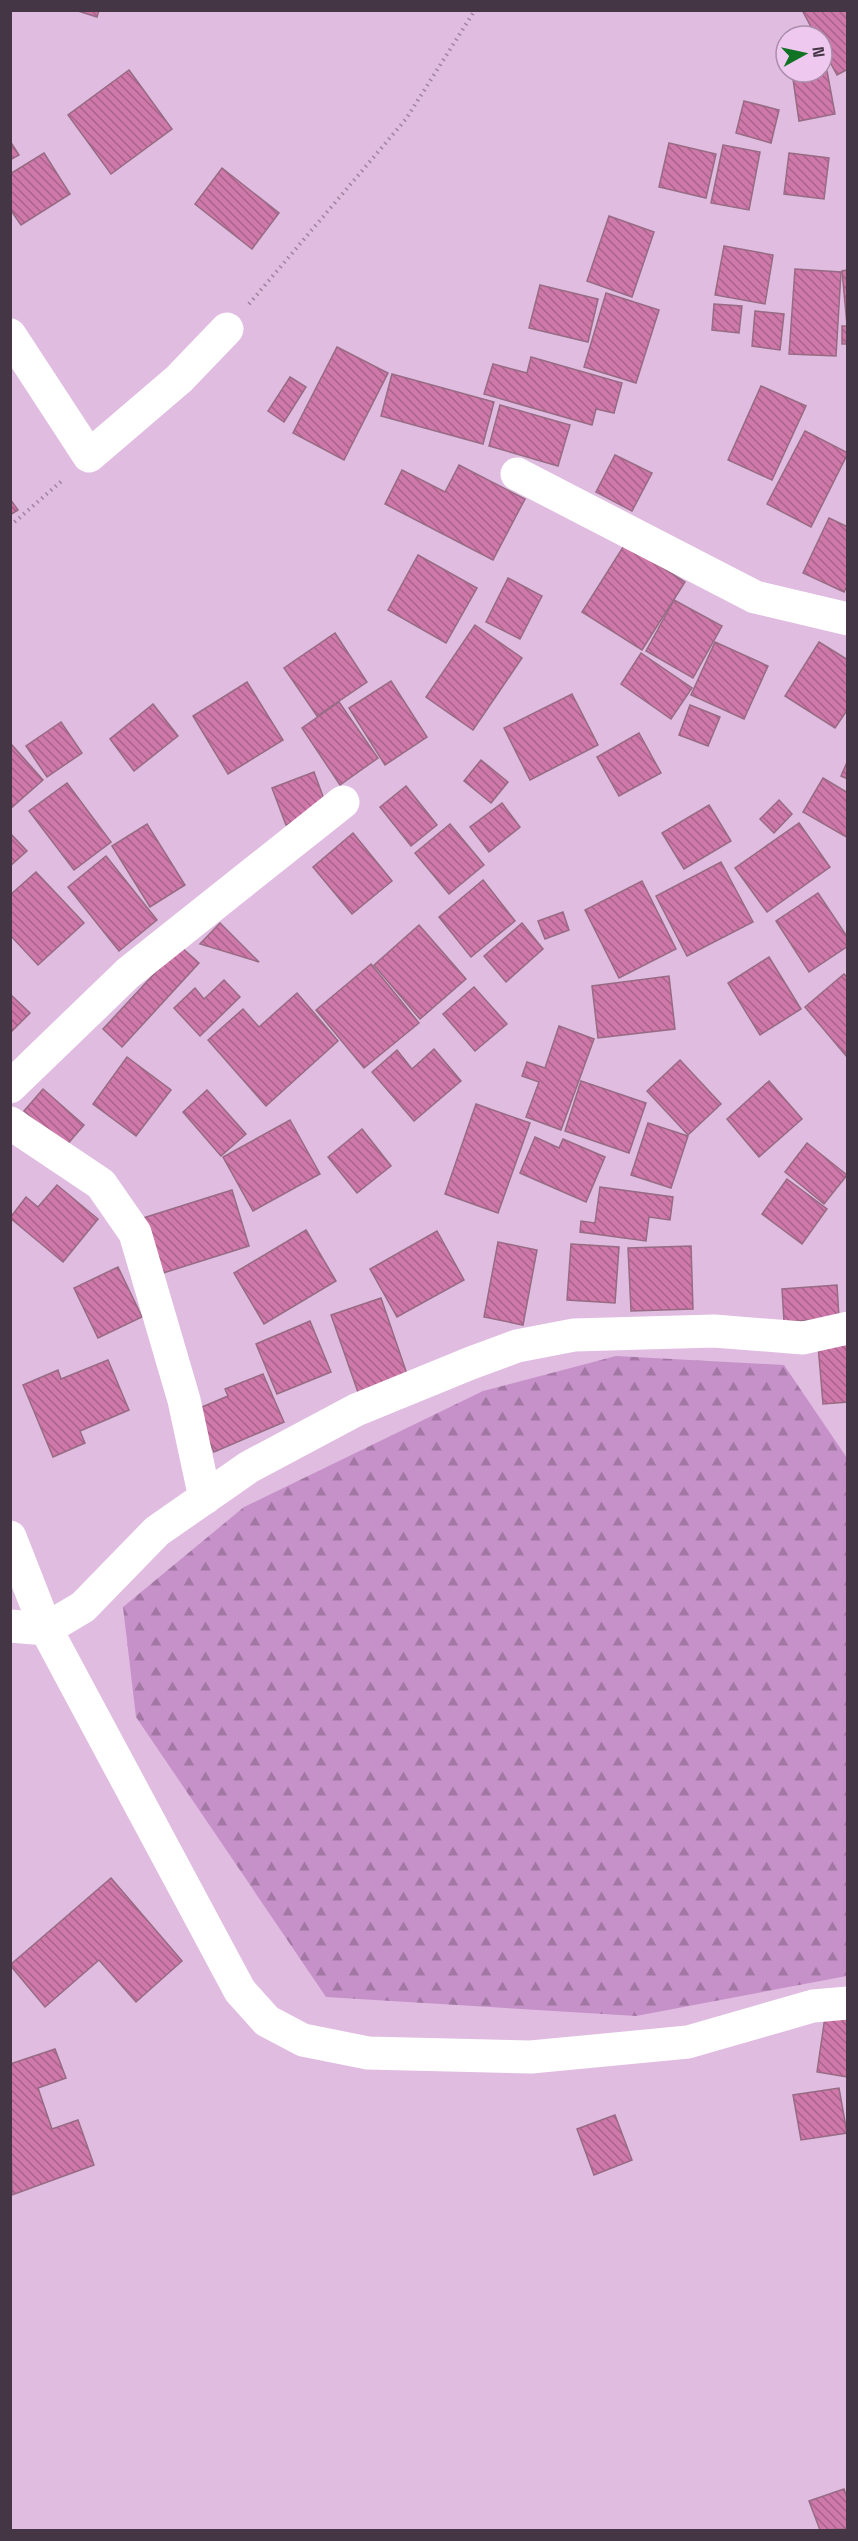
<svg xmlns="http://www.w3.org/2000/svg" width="858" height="2541" viewBox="0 0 858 2541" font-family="'Space Grotesk',sans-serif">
<defs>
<pattern id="forest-firs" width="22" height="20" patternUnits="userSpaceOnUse" patternTransform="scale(1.5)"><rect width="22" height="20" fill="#c691c8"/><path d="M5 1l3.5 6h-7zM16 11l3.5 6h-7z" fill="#a377a4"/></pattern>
<pattern id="building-back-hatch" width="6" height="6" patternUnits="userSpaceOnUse" patternTransform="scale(1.5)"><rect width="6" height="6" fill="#cf78aa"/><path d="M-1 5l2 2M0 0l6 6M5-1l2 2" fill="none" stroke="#aa638c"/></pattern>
</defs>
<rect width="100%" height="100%" fill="#e0bce1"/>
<path fill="url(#forest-firs)" d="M616 1356 784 1365 847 1458V1976L636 2016 326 1997 136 1717 123 1607 244 1507 483 1391Z"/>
<g fill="url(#building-back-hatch)" stroke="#976b83" stroke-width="1.5">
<path d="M75 10H99L97 17Z"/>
<path d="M802 10H848V69L837 75 822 47V36H816Z"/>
<path d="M129 70 172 129 111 174 68 115Z"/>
<path d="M827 71 835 114 799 121 792 72 810 74Z"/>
<path d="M744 101 779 110 771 143 736 133Z"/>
<path d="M10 141 19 155 10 160Z"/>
<path d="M669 143 716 154 706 198 659 187Z"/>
<path d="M723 145 760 152 749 210 711 203Z"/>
<path d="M44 153 70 194 21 225 10 209V174Z"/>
<path d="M789 153 829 158 824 199 784 194Z"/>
<path d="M222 168 279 213 252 249 195 204Z"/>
<path d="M609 216 654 232 632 297 587 281Z"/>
<path d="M724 246 773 255 765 304 715 295Z"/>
<path d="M795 269 841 272 836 356 789 354Z"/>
<path d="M848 270V325H847L842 271Z"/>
<path d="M540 285 598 299 588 342 529 328Z"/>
<path d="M606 293 659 310 636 383 584 367Z"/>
<path d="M714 304 742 306 739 333 712 330Z"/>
<path d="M755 311 784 314 780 350 752 346Z"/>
<rect x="842" y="326" width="6" height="18"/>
<path d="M337 347 388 373 344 460 293 433Z"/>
<path d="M531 357 622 383 614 413 596 409 592 425 484 394 493 364 527 373Z"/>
<path d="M392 374 494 402 483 444 381 416Z"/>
<path d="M290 377 306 387 284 422 268 411Z"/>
<path d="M761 386 806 406 772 480 728 460Z"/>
<path d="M500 405 570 425 558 466 489 446Z"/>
<path d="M805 431 848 453 811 527 767 504Z"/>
<path d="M615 455 652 473 632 511 596 492Z"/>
<path d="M459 465 525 499 493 560 385 504 402 470 445 492Z"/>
<path d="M10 499 18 510 10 515Z"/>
<path d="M829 518 848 527V584L844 592 803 573Z"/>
<path d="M625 544 685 582 642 650 582 612Z"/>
<path d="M418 555 477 588 446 643 388 610Z"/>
<path d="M508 578 542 596 520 639 486 622Z"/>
<path d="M674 600 722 626 693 678 646 651Z"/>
<path d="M475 625 522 658 473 730 426 697Z"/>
<path d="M335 633 367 682 317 716 284 668Z"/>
<path d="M715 642 768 666 744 719 691 695Z"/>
<path d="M819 642 848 660V709L835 728 785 696Z"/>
<path d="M641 653 692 688 671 719 621 684Z"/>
<path d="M391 681 427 737 385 765 349 708Z"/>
<path d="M247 682 283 740 228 774 193 716Z"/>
<path d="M572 694 598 745 530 780 504 728Z"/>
<path d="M339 702 378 758 340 785 302 728Z"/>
<path d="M153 704 178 736 134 771 110 739Z"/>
<path d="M690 705 720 717 708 746 679 735Z"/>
<path d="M61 722 82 753 47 777 26 746Z"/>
<path d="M639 733 661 773 619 796 597 757Z"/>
<path d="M12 745 43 780 10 809V747Z"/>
<path d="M481 760 508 782 491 803 464 781Z"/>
<path d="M848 760V779L841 776Z"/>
<path d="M314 772 328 810 286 825 272 788Z"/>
<path d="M823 778 848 793V838L803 812Z"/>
<path d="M67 783 111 842 74 870 29 811Z"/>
<path d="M406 786 437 825 411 846 380 807Z"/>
<path d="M779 800 792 814 774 833 760 819Z"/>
<path d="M502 803 520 827 489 852 470 827Z"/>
<path d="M709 805 731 841 684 869 662 833Z"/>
<path d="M799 823 830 867 767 912 735 868Z"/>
<path d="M147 824 185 885 150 907 112 846Z"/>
<path d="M450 824 484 865 449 894 415 853Z"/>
<path d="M10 833 27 851 10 866Z"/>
<path d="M353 833 392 881 352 914 313 867Z"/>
<path d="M106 856 157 920 119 951 68 887Z"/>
<path d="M721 862 753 922 687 956 656 896Z"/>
<path d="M36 872 84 923 38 965 10 935V895Z"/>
<path d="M483 880 515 921 471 957 439 917Z"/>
<path d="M642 881 676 949 619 978 585 910Z"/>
<path d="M818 893 848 938V946L809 972 776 921Z"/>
<path d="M563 912 569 930 545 939 538 921Z"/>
<path d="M220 923 259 962 200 944Z"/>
<path d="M522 923 543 949 506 982 484 956Z"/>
<path d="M419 925 466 979 420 1019 374 965Z"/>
<path d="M180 946 199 963 122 1047 103 1029Z"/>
<path d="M769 957 801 1009 760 1035 728 983Z"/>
<path d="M371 964 419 1023 364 1068 316 1010Z"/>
<path d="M844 974 848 978 847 1057 805 1007Z"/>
<path d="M669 976 675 1029 598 1038 592 986Z"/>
<path d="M224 980 240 997 200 1036 174 1008 195 988 204 999Z"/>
<path d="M474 987 507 1024 475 1051 443 1014Z"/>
<path d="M297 993 338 1041 266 1106 208 1040 243 1009 259 1027Z"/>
<path d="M10 994 30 1013 10 1033Z"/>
<path d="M559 1026 594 1039 561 1130 526 1117 539 1082 522 1076 527 1062 545 1068Z"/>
<path d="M434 1049 461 1081 414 1121 372 1072 397 1050 412 1069Z"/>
<path d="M127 1057 171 1090 136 1136 93 1104Z"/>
<path d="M680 1060 721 1104 688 1135 647 1091Z"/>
<path d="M581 1081 646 1103 629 1153 565 1131Z"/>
<path d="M769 1081 802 1119 759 1157 727 1119Z"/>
<path d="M43 1089 84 1125 65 1147 24 1111Z"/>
<path d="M207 1090 246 1134 221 1156 183 1112Z"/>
<path d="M476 1104 530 1123 498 1213 445 1194Z"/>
<path d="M290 1120 320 1174 253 1211 223 1157Z"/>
<path d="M648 1123 688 1136 671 1188 631 1175Z"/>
<path d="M362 1129 391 1166 357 1193 328 1157Z"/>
<path d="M535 1137 559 1148 563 1139 605 1157 586 1202 520 1173Z"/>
<path d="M807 1143 847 1175 824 1204 785 1172Z"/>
<path d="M787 1179 827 1209 802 1244 762 1214Z"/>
<path d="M57 1185 98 1219 63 1262 10 1218 26 1197 38 1207Z"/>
<path d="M600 1187 673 1197 670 1220 649 1217 646 1241 580 1232 581 1221 595 1223Z"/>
<path d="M232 1190 249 1246 160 1274 143 1218Z"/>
<path d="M306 1230 336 1281 264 1324 234 1273Z"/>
<path d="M437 1231 464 1280 397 1317 370 1269Z"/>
<path d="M498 1242 537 1250 523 1325 484 1317Z"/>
<path d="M571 1244 619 1247 615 1303 567 1300Z"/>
<path d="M691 1246 693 1309 631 1311 628 1248Z"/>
<path d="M118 1267 142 1317 98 1338 74 1288Z"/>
<path d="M837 1285 839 1318 784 1322 782 1289Z"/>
<path d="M381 1298 408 1377 359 1395 331 1315Z"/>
<path d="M310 1321 331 1372 277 1394 256 1344Z"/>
<path d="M848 1343V1402L823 1404 818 1345Z"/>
<path d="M108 1360 129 1410 80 1431 85 1443 53 1457 23 1385 58 1370 61 1379Z"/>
<path d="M263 1374 284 1422 214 1452 195 1410 228 1396 225 1389Z"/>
<path d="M111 1878 182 1961 136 2002 99 1960 45 2007 10 1965Z"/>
<path d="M826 2010 848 2014V2077L817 2072Z"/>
<path d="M55 2049 66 2078 38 2088 52 2129 78 2120 94 2165 12 2195 10 2064Z"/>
<path d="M839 2088 847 2133 801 2140 793 2095Z"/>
<path d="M615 2115 632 2160 594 2175 577 2129Z"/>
<path d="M844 2489 848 2500V2529L820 2530 809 2501Z"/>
</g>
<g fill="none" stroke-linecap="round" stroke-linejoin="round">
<g stroke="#9f84a0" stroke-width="4" stroke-dasharray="1.5 4.5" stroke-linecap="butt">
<path d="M249 304 406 119 475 10"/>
<path d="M10 526 64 479"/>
</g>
<g stroke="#fff" stroke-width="33">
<path d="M10 335 89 456 179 379 227 329"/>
<path d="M517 474 755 597 848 619"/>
<path d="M10 1087 128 973 343 802"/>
<path d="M10 1123 101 1184 135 1233 184 1400 205 1498"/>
<path d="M10 1537 46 1629 83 1607 157 1531 249 1467 356 1410 471 1363 517 1346 574 1335 714 1331 803 1338 848 1328"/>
<path d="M10 1626 46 1629 240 1991 267 2021 303 2040 368 2053 531 2057 688 2042 813 2006 848 2003"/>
</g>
</g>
<rect width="858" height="2541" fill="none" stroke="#453645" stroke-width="24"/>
<g transform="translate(804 54) rotate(82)"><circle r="28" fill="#eec8ef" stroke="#aa8eab" stroke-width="1.5"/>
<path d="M0-4.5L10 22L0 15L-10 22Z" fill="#107324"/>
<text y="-9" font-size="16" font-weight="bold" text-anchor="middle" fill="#453645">N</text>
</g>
</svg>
